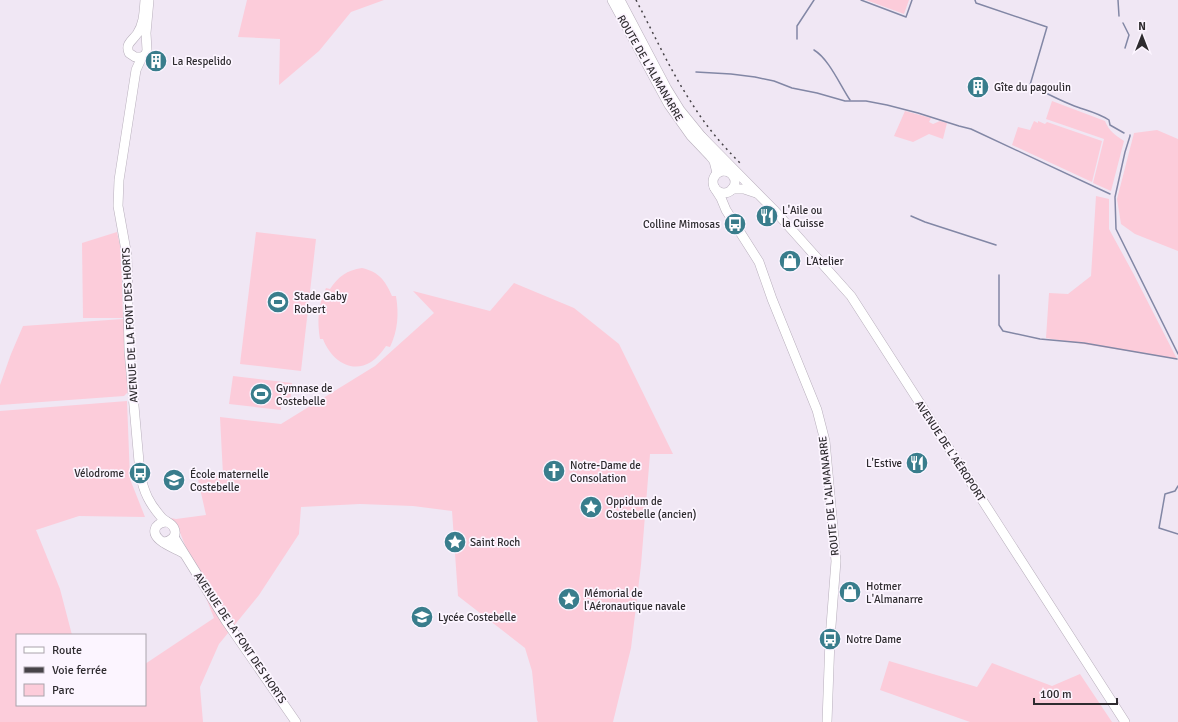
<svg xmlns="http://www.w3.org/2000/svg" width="1178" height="722" viewBox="0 0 1178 722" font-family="Signika,sans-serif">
<rect width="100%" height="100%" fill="#f0e7f4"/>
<g fill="#fcccda">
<path d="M247 0H384L351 12 319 51 279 85 280 39 238 37Z"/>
<path d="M866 0H909L904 14Z"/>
<path d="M1052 101 1105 121C1109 131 1115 135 1124 141L1111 191 1093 183 1104 139 1046 119Z"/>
<path d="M905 111 931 118 929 122 933 124 940 121 947 123 943 139 929 134 913 142 894 136Z"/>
<path d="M1034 121 1038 123V121L1045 124 1047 122 1102 141 1092 182 1012 145 1018 127 1030 130Z"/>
<path d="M1157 130 1178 139V251L1135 234 1121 224 1117 199 1134 133Z"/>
<path d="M1096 196 1109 199V229L1133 273 1177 359 1046 338 1049 293 1068 294 1091 276Z"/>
<path d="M117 232 121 250 123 318H83L82 243Z"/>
<path d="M256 232 316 239 301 371 240 364Z"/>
<path d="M362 268C379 272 385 280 392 296H396C399 314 398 330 390 347L386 346C382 352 377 358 371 362 350 375 330 358 323 339H320C317 321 318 305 326 288L330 289C338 277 347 270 362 268Z"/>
<path d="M514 283 574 308 619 344 673 454H650L641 565 631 648 613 722H538L537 720 532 671 525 648 458 596 452 511 413 506 360 504 301 507 299 534 259 595 219 644 200 687 203 722H0V411L127 401 130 479 145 517 79 516 36 530 60 589 72 635H17V705H145V664L214 618 179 530 171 518 176 519 206 515 197 475H223L220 417 281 424 375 366 434 313 413 291 490 311Z"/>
<path d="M123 319 125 322V352L128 392 124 396 0 405V385L11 354 23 326Z"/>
<path d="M233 376 292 383 290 405 281 404V410L229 404Z"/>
<path d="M889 661 977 687 992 663 1052 686 1080 674 1112 722H970L880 690Z"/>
</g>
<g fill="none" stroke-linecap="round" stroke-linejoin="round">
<g stroke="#8287a5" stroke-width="1.5">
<path d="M861 0 906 17 912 0"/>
<path d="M975 0 976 3 1047 27 1030 85C1044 92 1057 99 1072 105 1084 110 1097 112 1109 120L1110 125 1124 133"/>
<path d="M1118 0 1119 16"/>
<path d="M1123 23 1129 35 1125 48"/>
<path d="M797 39V26L814 0"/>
<path d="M814 50C829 59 840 85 850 100"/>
<path d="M696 72 731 74 755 77 774 81 792 88 817 93 845 101H866L887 105 918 113 959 126 971 129 1110 194"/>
<path d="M1130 135V136L1125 152 1115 197 1116 229 1178 354"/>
<path d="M911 216 925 222 996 245"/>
<path d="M999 275V325L1003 331 1040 339 1084 343 1177 359"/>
<path d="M1178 486 1175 491 1165 494 1159 528 1178 534"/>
</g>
<g stroke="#b8afbc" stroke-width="10">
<g id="major">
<path d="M145 0C144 12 144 24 137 34 132 41 125 44 129 53L135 57H142L146 54 147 50 146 33 149 0"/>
<path d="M612 0 669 105 691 136 710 156 714 161 717 173"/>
<path d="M620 0 667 89 680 110 706 142"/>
<path d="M142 57 136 70 119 180 118 206 127 256 129 350 140 473C144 493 149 503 162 518 166 522 172 523 174 528 178 536 170 542 163 542"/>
<path d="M702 137 775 211 851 296 1125 722"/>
<path d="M718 157 725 171"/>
<circle cx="724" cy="182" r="11"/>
<path d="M714 187 721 198 726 210 759 262 772 299 817 410 825 441 836 561 830 639 827 722"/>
<path d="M732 189H744L756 193"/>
<path d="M167 522C163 522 159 523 156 527 149 540 175 548 183 553"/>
<path d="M174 537 226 621 296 722"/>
</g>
</g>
<use href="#major" stroke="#fff" stroke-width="9"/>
<path stroke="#474348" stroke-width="1.5" stroke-dasharray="2 4" stroke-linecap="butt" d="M636 0C654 34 670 70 691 102 705 125 722 145 741 164"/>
</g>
<defs>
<g id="building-disc" transform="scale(1.15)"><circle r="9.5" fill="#397d8c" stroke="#fcf5ff"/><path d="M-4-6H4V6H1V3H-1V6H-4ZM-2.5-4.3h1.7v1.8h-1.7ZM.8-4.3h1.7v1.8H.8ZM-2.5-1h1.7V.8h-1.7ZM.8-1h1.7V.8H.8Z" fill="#fff"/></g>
<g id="restaurant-disc" transform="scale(1.15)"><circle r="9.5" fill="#397d8c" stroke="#fcf5ff"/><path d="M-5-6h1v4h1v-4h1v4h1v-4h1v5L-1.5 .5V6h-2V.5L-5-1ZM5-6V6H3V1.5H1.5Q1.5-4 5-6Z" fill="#fff"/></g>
<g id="bus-disc" transform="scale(1.15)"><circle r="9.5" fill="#397d8c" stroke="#fcf5ff"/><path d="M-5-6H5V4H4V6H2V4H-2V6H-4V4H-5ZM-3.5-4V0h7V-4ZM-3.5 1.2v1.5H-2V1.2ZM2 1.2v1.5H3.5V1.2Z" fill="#fff"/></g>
<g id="shop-disc" transform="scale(1.15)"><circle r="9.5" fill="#397d8c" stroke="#fcf5ff"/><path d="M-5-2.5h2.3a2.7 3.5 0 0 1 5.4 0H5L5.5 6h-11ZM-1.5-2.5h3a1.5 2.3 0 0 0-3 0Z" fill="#fff"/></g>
<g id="stadium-disc" transform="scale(1.15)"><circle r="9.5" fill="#397d8c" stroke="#fcf5ff"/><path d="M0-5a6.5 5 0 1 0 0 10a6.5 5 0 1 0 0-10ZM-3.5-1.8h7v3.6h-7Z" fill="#fff"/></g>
<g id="church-disc" transform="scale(1.15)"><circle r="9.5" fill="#397d8c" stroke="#fcf5ff"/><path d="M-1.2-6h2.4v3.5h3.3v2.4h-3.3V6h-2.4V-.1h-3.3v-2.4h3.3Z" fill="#fff"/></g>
<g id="school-disc" transform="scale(1.15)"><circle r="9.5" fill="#397d8c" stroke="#fcf5ff"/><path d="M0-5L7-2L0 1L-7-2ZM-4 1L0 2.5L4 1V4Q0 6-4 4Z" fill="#fff"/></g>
<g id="sight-disc" transform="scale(1.15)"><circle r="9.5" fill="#397d8c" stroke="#fcf5ff"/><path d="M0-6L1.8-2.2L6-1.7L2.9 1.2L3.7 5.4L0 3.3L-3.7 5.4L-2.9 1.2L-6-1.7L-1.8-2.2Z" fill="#fff"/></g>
</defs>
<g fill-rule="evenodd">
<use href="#building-disc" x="156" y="61"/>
<use href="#building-disc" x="978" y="87"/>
<use href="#restaurant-disc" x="767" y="216"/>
<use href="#bus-disc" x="735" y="224"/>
<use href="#shop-disc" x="790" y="261"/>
<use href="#stadium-disc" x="278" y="302"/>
<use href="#stadium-disc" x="261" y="394"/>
<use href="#restaurant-disc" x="917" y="463"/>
<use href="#church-disc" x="554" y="471"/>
<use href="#bus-disc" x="140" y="473"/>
<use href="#school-disc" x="174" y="480"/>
<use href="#sight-disc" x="591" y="507"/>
<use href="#sight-disc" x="455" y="542"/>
<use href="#shop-disc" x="850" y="592"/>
<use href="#sight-disc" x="569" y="599"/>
<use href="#school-disc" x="422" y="617"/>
<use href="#bus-disc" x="830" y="639"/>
</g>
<g text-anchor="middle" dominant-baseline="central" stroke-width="3.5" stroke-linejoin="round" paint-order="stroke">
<g font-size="11" fill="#2e2b2f" stroke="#fcf5ff" text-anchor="start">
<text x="172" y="61">La Respelido</text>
<text x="994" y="87">Gîte du pagoulin</text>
<text x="782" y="210">L'Aile ou<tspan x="782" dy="13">la Cuisse</tspan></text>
<text x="720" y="224" text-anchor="end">Colline Mimosas</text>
<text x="806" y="261">L’Atelier</text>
<text x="294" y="296">Stade Gaby<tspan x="294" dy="13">Robert</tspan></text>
<text x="276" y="388">Gymnase de<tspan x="276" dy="13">Costebelle</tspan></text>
<text x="902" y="463" text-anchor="end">L'Estive</text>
<text x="570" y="465">Notre-Dame de<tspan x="570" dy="13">Consolation</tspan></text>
<text x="124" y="473" text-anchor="end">Vélodrome</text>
<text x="190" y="474">École maternelle<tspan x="190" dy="13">Costebelle</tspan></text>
<text x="606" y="501">Oppidum de<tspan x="606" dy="13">Costebelle (ancien)</tspan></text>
<text x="470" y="542">Saint Roch</text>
<text x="866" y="586">Hotmer<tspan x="866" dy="13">L'Almanarre</tspan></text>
<text x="584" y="593">Mémorial de<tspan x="584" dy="13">l'Aéronautique navale</tspan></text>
<text x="438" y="617">Lycée Costebelle</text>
<text x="846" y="639">Notre Dame</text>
</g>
<g font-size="11" fill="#2e2b2f" stroke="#fcf5ff">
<text transform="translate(650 68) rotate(60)">ROUTE DE L'ALMANARRE</text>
<text transform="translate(130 325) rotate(-93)">AVENUE DE LA FONT DES HORTS</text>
<text transform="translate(950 451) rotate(57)">AVENUE DE L'AÉROPORT</text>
<text transform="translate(829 496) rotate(-96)">ROUTE DE L'ALMANARRE</text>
<text transform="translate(240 638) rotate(56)">AVENUE DE LA FONT DES HORTS</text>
</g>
</g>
<rect x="16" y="634" width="130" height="72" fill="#fcf5ff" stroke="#aaa4ac"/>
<rect x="24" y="647" width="20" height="6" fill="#ffffff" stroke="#aaa4ac"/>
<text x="52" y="654" font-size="12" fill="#2e2b2f">Route</text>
<rect x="24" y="667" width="20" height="6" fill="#474348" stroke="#aaa4ac"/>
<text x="52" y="674" font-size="12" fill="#2e2b2f">Voie ferrée</text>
<rect x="24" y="684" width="20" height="12" fill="#fcccda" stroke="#aaa4ac"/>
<text x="52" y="694" font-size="12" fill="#2e2b2f">Parc</text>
<g transform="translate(1142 36)" stroke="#fcf5ff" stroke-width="3" paint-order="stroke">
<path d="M0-3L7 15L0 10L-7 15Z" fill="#2e2b2f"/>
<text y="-6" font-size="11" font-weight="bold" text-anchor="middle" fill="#2e2b2f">N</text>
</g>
<path d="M1034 698v6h83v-6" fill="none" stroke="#2e2b2f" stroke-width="2"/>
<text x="1040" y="698" font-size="12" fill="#2e2b2f" stroke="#fcf5ff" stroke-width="3" paint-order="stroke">100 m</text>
</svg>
